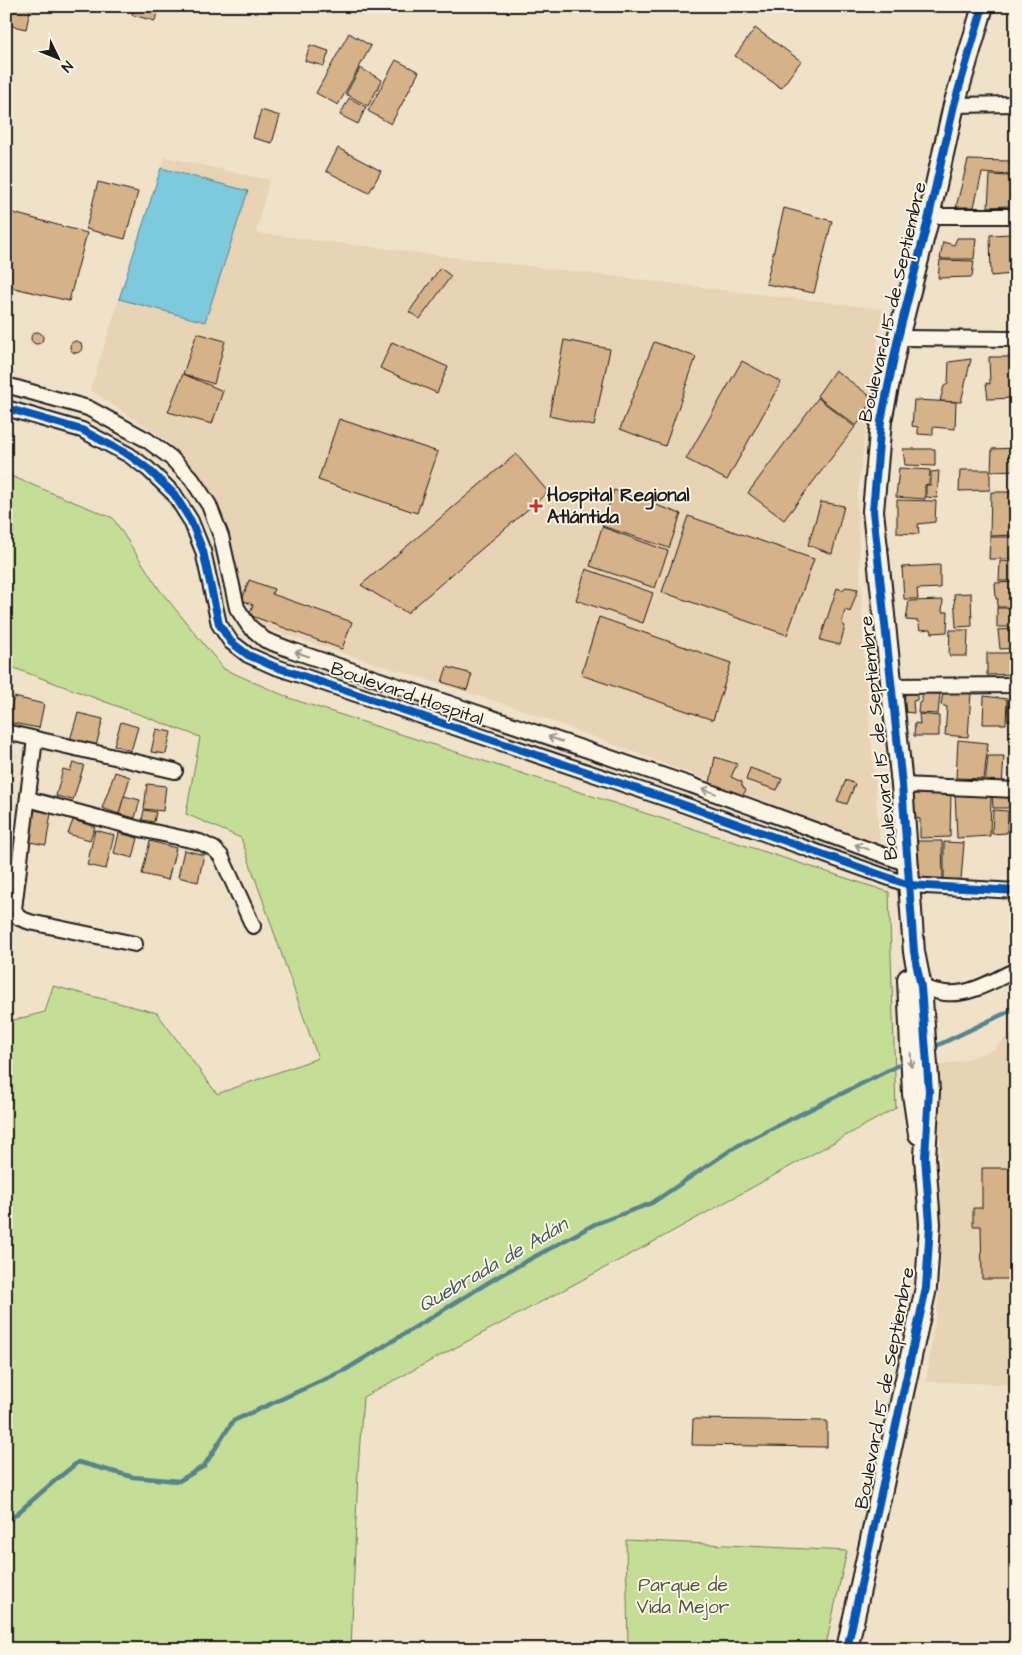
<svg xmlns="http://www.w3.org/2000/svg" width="1022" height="1655" viewBox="0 0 1022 1655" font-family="'Architects Daughter',sans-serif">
<rect width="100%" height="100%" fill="#f0e1c9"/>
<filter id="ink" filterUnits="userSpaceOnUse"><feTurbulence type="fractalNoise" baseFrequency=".02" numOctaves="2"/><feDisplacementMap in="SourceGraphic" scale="10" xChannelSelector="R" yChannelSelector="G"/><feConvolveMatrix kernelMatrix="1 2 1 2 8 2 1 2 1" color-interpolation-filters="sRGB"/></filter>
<g filter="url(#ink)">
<g fill="#e8d3b5">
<path d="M165 157 269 180 256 233 882 309 857 499 864 659 880 845 517 708 271 630 251 621 241 599 219 513 197 474 165 439 90 390Z"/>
<path d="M1016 1030V1384L926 1382 941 1280 940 1141 935 1067 965 1060 994 1049 1008 1035Z"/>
</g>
<g fill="#c4de95" stroke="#707d58">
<path d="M6 474 113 518 159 589 224 669 292 699 889 892 896 1108 657 1240 363 1397 358 1470 351 1649H6V1022L45 1012 53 986 157 1013 217 1094 318 1058 241 838 186 814 200 737 6 665Z"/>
<path d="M626 1540 847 1551 825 1649H628Z"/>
</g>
<path fill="#7ccadb" stroke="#56848f" d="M161 168 248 191 205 322 119 299Z"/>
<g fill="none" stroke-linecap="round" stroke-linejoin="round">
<g stroke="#56848f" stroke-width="4.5">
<path d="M932 1048 1016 1008"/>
<path d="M6 1523 51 1484 78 1462 133 1477 179 1481 204 1466 233 1421 345 1370 499 1276 595 1224 652 1203 735 1147 905 1062"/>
</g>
</g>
<g fill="#d5b287" stroke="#1c1c1c">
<path d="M12 6H31L26 29 8 25Z"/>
<path d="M135 6 158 8 155 21 132 15Z"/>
<path d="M755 28 801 61 781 88 735 56Z"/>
<path d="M349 33 371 46 338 105 316 93Z"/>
<path d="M310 45 329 51 324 66 305 61Z"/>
<path d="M396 60 419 72 391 124 368 111Z"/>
<path d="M360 68 382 80 368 106 346 94Z"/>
<path d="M349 98 366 107 358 124 340 115Z"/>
<path d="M261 110 280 116 272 143 253 138Z"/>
<path d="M1014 128H1016V156H1013Z"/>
<path d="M338 148 381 171 369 193 326 171Z"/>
<path d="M968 160 1010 161 1011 175 982 173 974 207H956Z"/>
<path d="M990 175 1010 176V206L988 207Z"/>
<path d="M98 182 138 192 125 239 86 229Z"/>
<path d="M784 208 832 221 814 293 766 284Z"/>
<path d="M6 211 87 233 69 301 6 286Z"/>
<path d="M1011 234 1012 274 991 276 990 235Z"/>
<path d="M957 238H976L974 259H940L943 242 954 245Z"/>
<path d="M940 260 974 261 972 277 938 278Z"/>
<path d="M440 268 451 276 420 319 409 312Z"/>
<circle cx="37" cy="338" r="6"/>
<path d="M197 333 225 341 214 384 183 374Z"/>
<path d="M564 340 610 349 594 426 549 416Z"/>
<circle cx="76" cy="347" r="6"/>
<path d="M392 342 448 367 437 393 380 368Z"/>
<path d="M654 342 696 357 665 446 620 429Z"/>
<path d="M989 357H1016V398L988 399 986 383 990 384Z"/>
<path d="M971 359 961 402 940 401 944 386 948 384 949 362Z"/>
<path d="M742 361 781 382 727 480 686 459Z"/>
<path d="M835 370 870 396 867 411 856 426 817 396Z"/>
<path d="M183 374 223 391 212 424 168 412Z"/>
<path d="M818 398 855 427 784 520 748 493Z"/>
<path d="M914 400 956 402 955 429 933 427V435L918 434V427L912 426Z"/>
<path d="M339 419 438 452 417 513 318 480Z"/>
<path d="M1016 448V470L991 471 992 449Z"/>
<path d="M903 449H935V466L905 465Z"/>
<path d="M516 454 548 492 407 613 361 585Z"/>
<path d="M899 468 930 470 929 484 925 485V499L896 497Z"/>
<path d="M960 470H990V490L959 491Z"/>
<path d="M939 471 937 498 926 497V485H931V472Z"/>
<path d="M614 490 681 514 669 548 602 526Z"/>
<path d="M991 492H1016V535L990 536Z"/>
<path d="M897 500 936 501 935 522 918 524 919 534 897 533Z"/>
<path d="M821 502 844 506 832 554 808 545Z"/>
<path d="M688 516 814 559 787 635 662 592Z"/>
<path d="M602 527 668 551 655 588 590 566Z"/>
<path d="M990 537H1016V559H989Z"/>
<path d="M1000 561 1016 562V581H999Z"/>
<path d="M940 565V588L917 589 918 599H904L902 567Z"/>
<path d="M586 569 653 593 643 623 576 600Z"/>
<path d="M249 580 274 589 272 594 352 622 342 649 249 615 253 605 242 600Z"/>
<path d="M1016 582V607H997L998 599H996L995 583Z"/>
<path d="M846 587 858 589 850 612 845 610 842 623 845 626 840 645 820 640 837 588 842 590Z"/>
<path d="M971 593 972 626 956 627 954 594Z"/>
<path d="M943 600 942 612H948L947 632 932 633 931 629 920 630 918 621 906 620 909 601Z"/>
<rect x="997" y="608" width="19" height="19"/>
<path d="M599 617 731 663 713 720 581 675Z"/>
<path d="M1016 629V648L1000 649 998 630Z"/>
<path d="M950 630H968L967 656H949Z"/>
<path d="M987 653H1016V674L987 675Z"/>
<path d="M447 667 472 674 467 690 442 682Z"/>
<path d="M905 692H917V700L913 701 914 713 904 712Z"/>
<path d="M943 692 971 693 968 737 945 735 947 707 941 705Z"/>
<path d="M922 693 940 694 938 714 918 713 919 703 922 702Z"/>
<path d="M984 696 1007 699 1006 724H983Z"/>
<path d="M14 697 44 704 39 728 7 722Z"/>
<path d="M1008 699H1016V721L1007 720Z"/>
<path d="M78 713 103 719 96 746 70 740Z"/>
<path d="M919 714 939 716V736H914L915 723 920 724Z"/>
<path d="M121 722 138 727 131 751 114 745Z"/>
<path d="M156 729 171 732 166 754 151 752Z"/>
<path d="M958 740 988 743 984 779 956 778Z"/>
<path d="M988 756H1004L1002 786 985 785Z"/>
<path d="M715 757 737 764 731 777 742 782V786L746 790 742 796 710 783Z"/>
<path d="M73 763 84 765 73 800 56 796 63 769 70 771Z"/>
<path d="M6 766 13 768 8 784H6Z"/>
<path d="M750 768 782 779 777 790 746 780Z"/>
<path d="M115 772 130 777 119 814 102 808Z"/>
<path d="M846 780 855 784 847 804 837 801Z"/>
<path d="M147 784 166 786 163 811 144 809Z"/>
<path d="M912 790 951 792 950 837 920 838V819L913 817Z"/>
<path d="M955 793 991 795 990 836 957 838Z"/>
<path d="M992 795H1010L1009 808H993Z"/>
<path d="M124 796 140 800 135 818 119 814Z"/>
<path d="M1011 799H1016V831H1009Z"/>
<path d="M34 810 51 813 46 845 30 842Z"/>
<path d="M144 810 156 812 154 822 142 820Z"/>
<path d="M993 810 1008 811 1007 833 992 834Z"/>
<path d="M73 820 95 827 90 840 68 834Z"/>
<path d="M95 830 114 835 106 869 87 865Z"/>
<path d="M119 833 138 838 133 858 114 853Z"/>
<path d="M150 841 176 848 168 880 142 874Z"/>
<path d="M913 841H942L943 879 917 881Z"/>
<path d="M944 842 964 843 961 880H944Z"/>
<path d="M184 850 204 855 198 882 178 877Z"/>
<path d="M982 1168H1016V1197H1009V1208L1016 1207V1238H1012V1249H1016V1279H982L981 1226H973V1208H982Z"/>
<path d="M693 1419 827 1421V1447L692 1445Z"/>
</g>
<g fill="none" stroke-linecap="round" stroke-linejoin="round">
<g stroke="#1c1c1c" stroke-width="18">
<g id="street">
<path d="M954 105 1016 104"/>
<path d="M929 216H1016"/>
<path d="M898 338 1016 339"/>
<path d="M6 385 88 408 147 440 170 457 191 478 209 505 221 536 237 608 249 626 265 640 291 650 691 785 908 864"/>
<path d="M6 408 82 430 129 455 148 469 174 494 191 521 203 551 219 624 231 642 248 655 273 666 673 801 909 885 1016 891"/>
<path d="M891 686 1016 685"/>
<path d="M6 732 175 771"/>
<path d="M35 739 14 909 19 918 30 922 135 944"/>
<path d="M902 785 1016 790"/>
<path d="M28 799 140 829 200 842 214 849 221 856 253 926"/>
<path d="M915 986C925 988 935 992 945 993 970 996 994 980 1016 970"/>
</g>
</g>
<g stroke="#1c1c1c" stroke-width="24">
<g id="secondary">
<path d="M908 979 913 1094 919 1134"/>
<path d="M847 1649 926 1288 930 1224 925 1157 929 1091 921 987 914 952 902 785 873 511 881 421 898 338 929 216 954 105 983 6"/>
</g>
</g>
<use href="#street" stroke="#fcf5e5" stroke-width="14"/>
<use href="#secondary" stroke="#fcf5e5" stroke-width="20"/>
<g stroke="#fcf5e5" stroke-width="11">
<g id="cycleway">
<path d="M6 408 82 430 129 455 148 469 174 494 191 521 203 551 219 624 231 642 248 655 273 666 673 801 909 885 1016 891"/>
<path d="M847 1649 926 1288 930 1224 925 1157 929 1091 921 987 914 952 902 785 873 511 881 421 898 338 929 216 954 105 983 6"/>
</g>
</g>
<use href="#cycleway" stroke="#0057b8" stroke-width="8"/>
</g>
<defs><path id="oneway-shaft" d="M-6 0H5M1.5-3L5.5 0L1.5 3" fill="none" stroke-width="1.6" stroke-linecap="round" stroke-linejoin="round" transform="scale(1.25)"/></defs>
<g stroke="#97938b">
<use href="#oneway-shaft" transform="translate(302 654) rotate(-161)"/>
<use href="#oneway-shaft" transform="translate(555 739) rotate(-161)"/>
<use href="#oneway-shaft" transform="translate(709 791) rotate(-160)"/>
<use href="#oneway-shaft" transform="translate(862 847) rotate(-160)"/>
<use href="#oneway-shaft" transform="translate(911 1060) rotate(87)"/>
</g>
</g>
<path fill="#c8321e" stroke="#fcf5e5" stroke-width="2" d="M533.5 498.5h5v5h5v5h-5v5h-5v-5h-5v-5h5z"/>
<g text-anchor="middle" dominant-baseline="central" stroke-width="4" stroke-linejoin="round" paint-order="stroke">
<g font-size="19" fill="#1c1c1c" stroke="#fcf5e5">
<text transform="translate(893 302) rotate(-77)">Boulevard 15 de Septiembre</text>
<text transform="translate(407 694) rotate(19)">Boulevard Hospital</text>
<text transform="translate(879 738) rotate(-96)">Boulevard 15 de Septiembre</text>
<text transform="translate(885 1388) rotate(-79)">Boulevard 15 de Septiembre</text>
</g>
<g font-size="19" font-weight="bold" fill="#1c1c1c" stroke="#fcf5e5" text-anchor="start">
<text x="547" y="495">Hospital Regional<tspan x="547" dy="22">Atlántida</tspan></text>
</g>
<g font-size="19" fill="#4e5640" stroke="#fcf5e5">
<text x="683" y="1585">Parque de<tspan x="683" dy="22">Vida Mejor</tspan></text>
</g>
<g font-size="20" font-style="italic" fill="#3e595f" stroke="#fcf5e5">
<text transform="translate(493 1265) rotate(-30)">Quebrada de Adán</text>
</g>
</g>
<rect width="1022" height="1655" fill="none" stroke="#fcf5e5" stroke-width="25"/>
<rect x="12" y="12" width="997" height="1630" fill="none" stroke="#1c1c1c" stroke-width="2" filter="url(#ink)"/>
<g transform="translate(58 58) rotate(133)" stroke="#fcf5e5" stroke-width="4" paint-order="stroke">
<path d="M0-4L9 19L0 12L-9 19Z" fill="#1c1c1c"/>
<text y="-8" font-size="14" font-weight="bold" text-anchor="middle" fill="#1c1c1c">N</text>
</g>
</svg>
